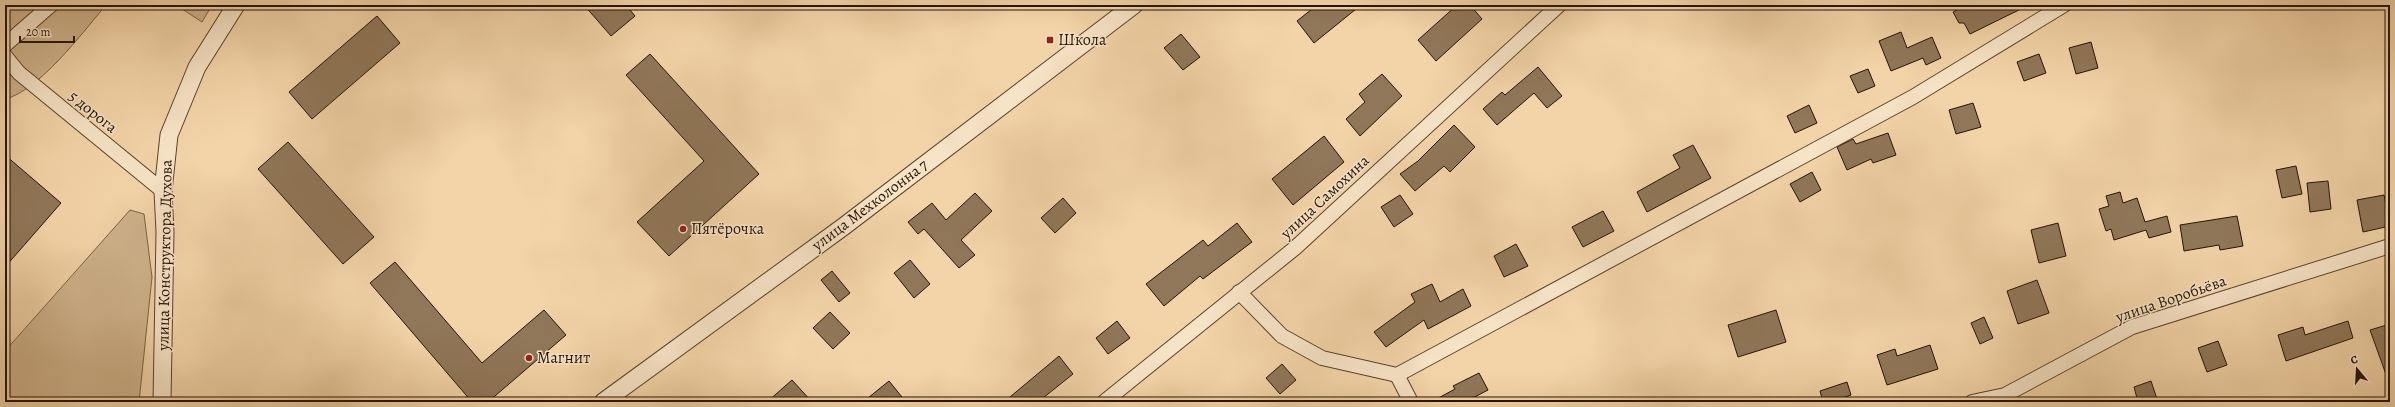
<svg xmlns="http://www.w3.org/2000/svg" width="2395" height="407" viewBox="0 0 2395 407" font-family="Alegreya,serif">
<rect width="100%" height="100%" fill="#f3d4a8"/>
<filter id="stains"><feTurbulence type="fractalNoise" baseFrequency=".005" numOctaves="4"/><feColorMatrix values="0 0 0 0 .2 0 0 0 0 .09 0 0 0 0 .02 0 0 0 .5 -.17"/></filter>
<radialGradient id="worn" r=".72"><stop offset=".6" stop-color="#630" stop-opacity="0"/><stop offset="1" stop-color="#630" stop-opacity=".3"/></radialGradient>
<g fill="#d0b38c" stroke="#7a6348">
<path d="M5 5H106C83 32 39 91 5 99Z"/>
<path d="M176 5H212L202 22Z"/>
<path d="M130 210 144 214 152 277 139 402H5V351Z"/>
</g>
<g fill="#907759" stroke="#251304">
<path d="M584 5H626L635 16 611 36Z"/>
<path d="M1317 5H1361L1314 43 1297 21Z"/>
<path d="M1457 5H1470L1482 19 1436 61 1418 40Z"/>
<path d="M1966 5H2029L1970 34 1964 23H1959L1953 12Z"/>
<path d="M377 16 400 43 312 119 289 92Z"/>
<path d="M1901 32 1907 48 1932 37 1941 58 1926 65 1923 58 1891 71 1879 41Z"/>
<path d="M1181 34 1200 57 1183 70 1164 48Z"/>
<path d="M2091 42 2098 68 2076 74 2069 48Z"/>
<path d="M650 54 759 174 669 256 637 222 704 161 626 75Z"/>
<path d="M2039 54 2046 73 2024 81 2017 62Z"/>
<path d="M1538 67 1562 96 1547 108 1534 93 1497 125 1483 109 1502 92 1505 95Z"/>
<path d="M1868 69 1875 86 1858 93 1850 76Z"/>
<path d="M1382 74 1402 96 1360 136 1346 119 1365 102 1359 94Z"/>
<path d="M1973 103 1981 127 1956 134 1949 110Z"/>
<path d="M1809 105 1817 123 1795 133 1787 116Z"/>
<path d="M1454 125 1475 147 1450 172 1444 166 1415 191 1400 174 1418 161Z"/>
<path d="M1888 133 1896 155 1873 163 1871 159 1847 170 1837 147 1853 139 1856 144Z"/>
<path d="M1324 136 1344 162 1293 205 1272 179Z"/>
<path d="M288 142 374 237 343 264 258 169Z"/>
<path d="M1693 145 1711 178 1647 212 1637 192 1680 168 1673 155Z"/>
<path d="M5 155 61 203 5 267Z"/>
<path d="M2296 166 2302 194 2282 198 2276 170Z"/>
<path d="M1812 172 1821 190 1800 202 1790 184Z"/>
<path d="M2328 181 2331 209 2310 212 2307 183Z"/>
<path d="M2120 192 2123 203 2137 198 2145 222 2167 216 2171 232 2149 238 2146 230 2114 240 2111 229 2106 231 2099 209 2109 206 2106 196Z"/>
<path d="M975 193 992 211 961 240 975 255 959 268 924 229 918 234 908 222 932 203 946 220Z"/>
<path d="M1400 195 1413 214 1394 227 1381 207Z"/>
<path d="M2384 195 2390 226 2363 232 2357 200Z"/>
<path d="M1063 198 1076 213 1055 233 1041 218Z"/>
<path d="M1603 211 1614 231 1583 247 1572 227Z"/>
<path d="M2237 216 2243 246 2220 250 2219 245 2184 251 2180 225Z"/>
<path d="M1237 223 1252 242 1203 279 1200 276 1164 306 1146 284 1203 240 1208 246Z"/>
<path d="M2058 223 2066 256 2039 263 2031 230Z"/>
<path d="M1516 244 1528 266 1504 277 1494 256Z"/>
<path d="M910 260 930 284 914 298 894 273Z"/>
<path d="M395 262 482 363 544 310 566 335 488 402H472L370 283Z"/>
<path d="M832 271 850 293 839 302 821 280Z"/>
<path d="M2037 280 2049 313 2018 324 2007 291Z"/>
<path d="M1432 284 1440 302 1463 289 1471 306 1428 329 1424 320 1386 347 1374 332 1415 302 1411 294Z"/>
<path d="M1776 310 1786 342 1738 357 1728 325Z"/>
<path d="M830 312 850 333 833 349 813 328Z"/>
<path d="M1984 317 1993 338 1980 344 1971 323Z"/>
<path d="M1117 321 1130 338 1108 354 1096 338Z"/>
<path d="M2348 321 2353 338 2286 361 2278 335 2303 327 2305 335Z"/>
<path d="M2390 324V380H2388L2370 330Z"/>
<path d="M2218 341 2227 365 2207 372 2198 348Z"/>
<path d="M1930 345 1938 369 1887 385 1877 355 1895 349 1897 356Z"/>
<path d="M1059 356 1073 374 1038 402H1004Z"/>
<path d="M1282 364 1296 380 1280 394 1266 378Z"/>
<path d="M1479 373 1488 390 1465 402H1431L1455 389 1453 386Z"/>
<path d="M792 380 812 402H767Z"/>
<path d="M889 381 906 402H863Z"/>
<path d="M2151 381 2158 402H2138L2134 387Z"/>
<path d="M1847 382 1851 395 1831 402H1823L1820 391Z"/>
</g>
<g fill="none" stroke-linecap="round" stroke-linejoin="round">
<g stroke="#58432d" stroke-width="16">
<g id="minor">
<path d="M5 45 51 5"/>
<path d="M5 56 19 73 163 191"/>
<path d="M1239 292 1282 336 1322 358 1397 375 1913 97 2064 5"/>
<path d="M1397 375 1411 402"/>
<path d="M1104 402 1295 248 1559 5"/>
<path d="M1972 402 2005 395 2132 327 2390 246"/>
</g>
</g>
<g stroke="#58432d" stroke-width="19">
<g id="tertiary">
<path d="M162 402 165 232 163 191 169 135 197 67 236 5"/>
<path d="M603 402 843 227 1134 5"/>
</g>
</g>
<use href="#minor" stroke="#f7e3c6" stroke-width="14"/>
<use href="#tertiary" stroke="#f7e3c6" stroke-width="17"/>
</g>
<g fill="#8f2418" stroke="#f7e3c6" stroke-width="1.5">
<rect x="1046" y="36" width="8" height="8" rx="2"/>
<circle cx="683" cy="229" r="4"/>
<circle cx="529" cy="358" r="4"/>
</g>
<g text-anchor="middle" dominant-baseline="central" stroke-width="3" stroke-linejoin="round" paint-order="stroke">
<g font-size="16" fill="#251304" stroke="#f7e3c6" text-anchor="start">
<text x="1058" y="40">Школа</text>
<text x="691" y="229">Пятёрочка</text>
<text x="537" y="358">Магнит</text>
</g>
<g font-size="16" fill="#251304" stroke="#f7e3c6">
<text transform="translate(93 112) rotate(39)">5 дорога</text>
<text transform="translate(1325 197) rotate(-43)">улица Самохина</text>
<text transform="translate(870 205) rotate(-37)">улица Мехколонна 7</text>
<text transform="translate(165 255) rotate(-89)">улица Конструктора Духова</text>
<text transform="translate(2171 299) rotate(-19)">улица Воробьёва</text>
</g>
</g>
<rect width="2395" height="407" fill="none" stroke="#f3d4a8" stroke-width="20"/>
<rect x="6" y="6" width="2383" height="395" fill="none" stroke="#251304" stroke-width="2"/>
<rect x="10" y="10" width="2375" height="387" fill="none" stroke="#251304"/>
<g transform="translate(2357 369) rotate(342)" stroke="#f7e3c6" stroke-width="3" paint-order="stroke">
<path d="M0-3L7 15L0 10L-7 15Z" fill="#251304"/>
<text y="-6" font-size="11" font-weight="bold" text-anchor="middle" fill="#251304">С</text>
</g>
<path d="M20 36v6h54v-6" fill="none" stroke="#251304" stroke-width="2"/>
<text x="26" y="36" font-size="12" fill="#251304" stroke="#f7e3c6" stroke-width="3" paint-order="stroke">20 m</text>
<rect width="100%" height="100%" filter="url(#stains)"/>
<rect width="100%" height="100%" fill="url(#worn)"/>
</svg>
